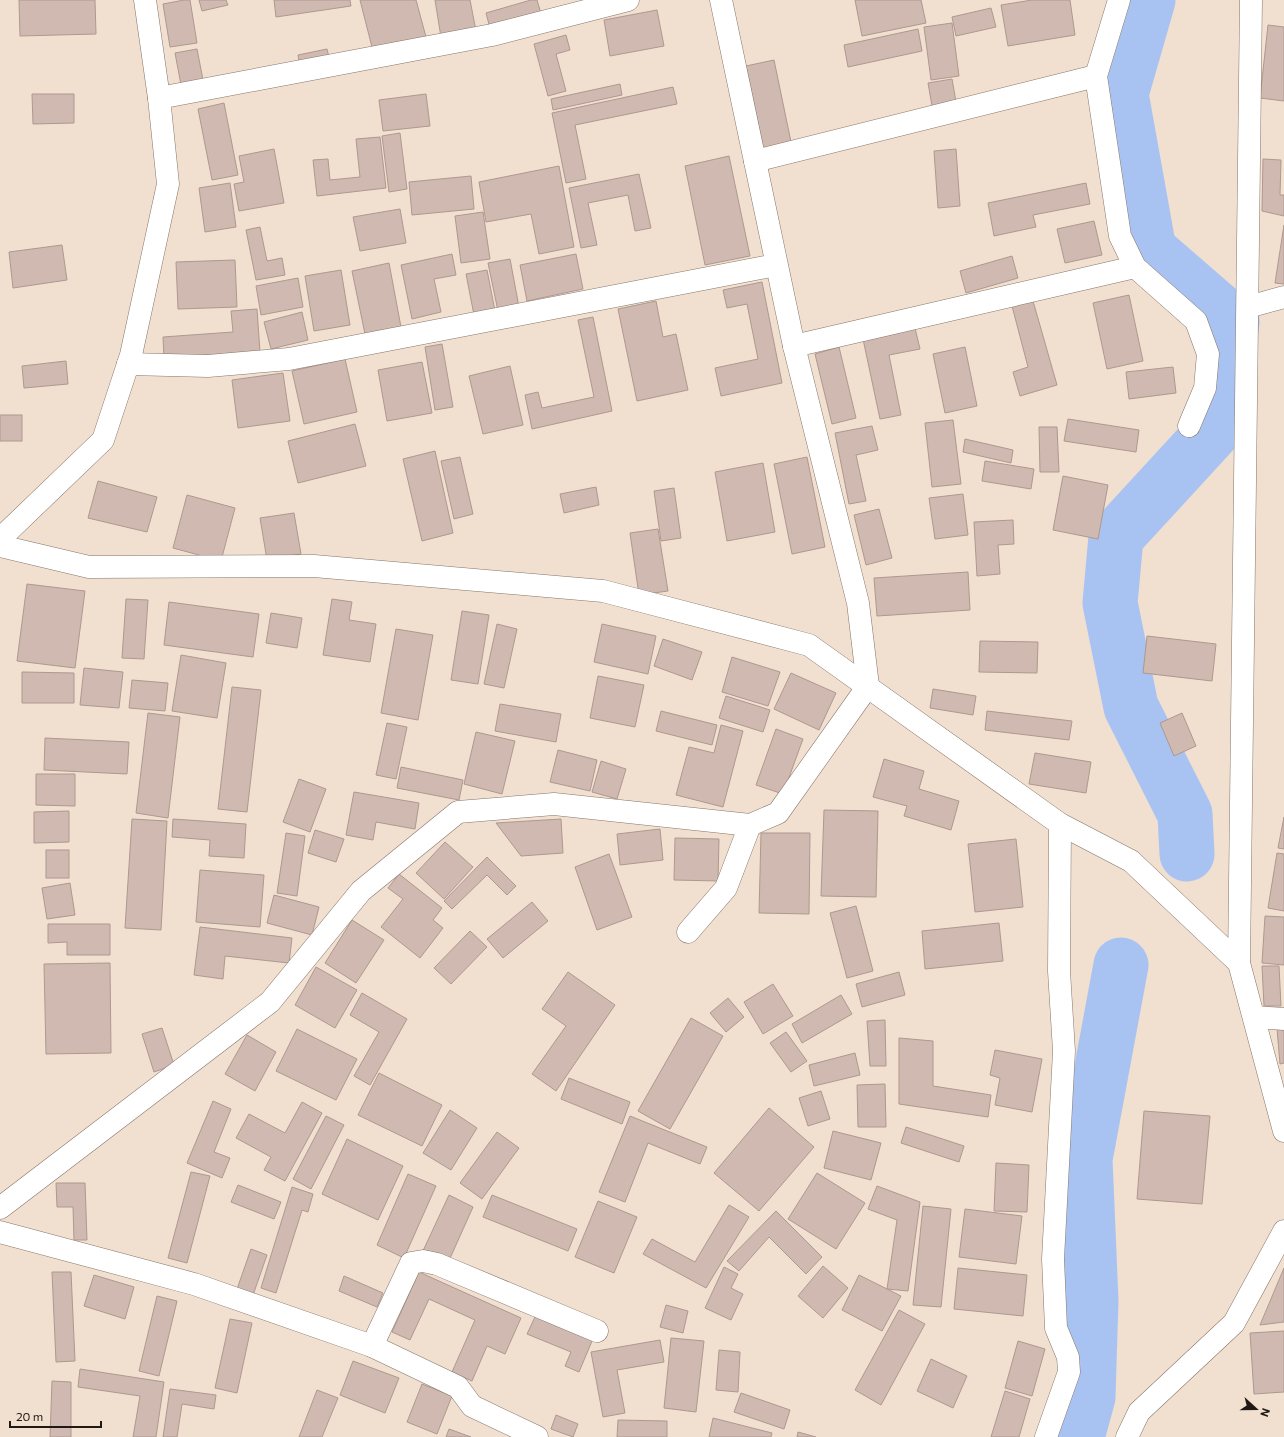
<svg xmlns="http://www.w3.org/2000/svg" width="1284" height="1437" viewBox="0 0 1284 1437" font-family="Commissioner,sans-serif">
<rect width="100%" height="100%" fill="#f1dfd0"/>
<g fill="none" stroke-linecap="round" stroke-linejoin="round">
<g stroke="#a8c3f2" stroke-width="55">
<path d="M1148 0 1121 94 1149 250 1232 322 1218 426 1116 537 1110 603 1131 707 1185 814 1187 854"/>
<path d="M1077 1437 1088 1397 1091 1301 1085 1159 1121 965"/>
</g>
</g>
<g fill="#d0b9b1" stroke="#ae988f">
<path d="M19 0H95L96 34 20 36Z"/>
<path d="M184 0H190L197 43 170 47 163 4Z"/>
<path d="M199 0H226L228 5 202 11Z"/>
<path d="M274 0H350L351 6 276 17Z"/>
<path d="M360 0H416L426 37 373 51Z"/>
<path d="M435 0H470L476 31 441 37Z"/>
<path d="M531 0H537L542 17 491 32 486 13Z"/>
<path d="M855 0H921L926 23 862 36Z"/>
<path d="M1032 0H1070L1075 35 1008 46 1001 5Z"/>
<path d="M991 8 996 27 956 36 952 17Z"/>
<path d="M657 10 664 46 610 56 604 20Z"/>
<path d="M952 23 959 76 931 80 924 27Z"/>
<path d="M1268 25 1284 27V101L1260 98Z"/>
<path d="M918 29 922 51 848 67 844 45Z"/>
<path d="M566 35 570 50 556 54 566 91 548 96 534 44Z"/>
<path d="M197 49 204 85 182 90 175 53Z"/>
<path d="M327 49 330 61 300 67 298 55Z"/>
<path d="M774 60 791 142 763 148 746 66Z"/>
<path d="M952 79 956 102 932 106 928 83Z"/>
<path d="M620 84 622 95 553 110 551 99Z"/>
<path d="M673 87 677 104 575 125 586 179 566 183 552 113Z"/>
<path d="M32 94H74V123L33 124Z"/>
<path d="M426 94 430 126 383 131 379 100Z"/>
<path d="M224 103 238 175 212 180 198 109Z"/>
<path d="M400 133 407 189 389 192 382 136Z"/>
<path d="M380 137 386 188 317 196 313 160 328 159 330 180 360 177 356 139Z"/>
<path d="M274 149 284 203 239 211 234 184 244 182 239 156Z"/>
<path d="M956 149 960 206 938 208 934 151Z"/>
<path d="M729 156 750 256 705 265 685 166Z"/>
<path d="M1263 159 1281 160 1280 195H1284V216L1262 211Z"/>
<path d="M559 166 574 247 539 254 531 214 486 222 479 182Z"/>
<path d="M639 174 651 228 635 231 628 195 588 203 597 245 581 248 569 188Z"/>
<path d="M471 176 474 209 412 215 409 182Z"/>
<path d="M230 183 236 227 205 232 199 188Z"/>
<path d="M1086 183 1090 204 1033 215 1036 227 994 236 988 203Z"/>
<path d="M400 209 406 243 360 251 353 217Z"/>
<path d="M483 212 490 259 461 263 455 216Z"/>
<path d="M1094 221 1102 255 1065 263 1057 229Z"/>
<path d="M1284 225V284L1275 283Z"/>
<path d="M260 227 267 261 282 258 285 275 256 280 246 230Z"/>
<path d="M62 245 67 280 13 288 9 252Z"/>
<path d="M452 254 456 275 434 279 441 312 412 319 401 265Z"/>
<path d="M576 254 583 289 527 301 520 265Z"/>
<path d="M1012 256 1018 278 966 293 960 271Z"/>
<path d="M510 259 519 307 498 311 488 263Z"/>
<path d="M235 260 237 307 178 309 176 262Z"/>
<path d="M389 263 401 327 365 334 352 271Z"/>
<path d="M341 270 350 325 314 331 305 276Z"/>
<path d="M487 270 495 311 474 315 466 274Z"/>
<path d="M298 278 303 307 261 315 256 286Z"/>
<path d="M762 282 782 383 721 396 715 368 758 359 747 304 727 308 723 290Z"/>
<path d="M1129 295 1143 361 1107 369 1093 303Z"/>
<path d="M656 301 663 337 676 334 688 390 637 401 618 309Z"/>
<path d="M1033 301 1057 385 1020 396 1013 372 1028 367 1012 306Z"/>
<path d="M257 309 260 352 164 358 163 337 233 332 231 311Z"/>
<path d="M302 312 308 340 271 349 264 322Z"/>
<path d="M593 317 612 411 532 429 525 395 538 392 542 408 594 397 578 320Z"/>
<path d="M915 328 920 349 889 355 901 415 880 419 863 339Z"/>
<path d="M442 344 453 407 435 410 425 347Z"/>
<path d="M839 347 856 418 832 424 815 354Z"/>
<path d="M965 347 977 406 945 413 933 354Z"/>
<path d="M345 359 357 412 304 424 292 371Z"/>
<path d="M66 361 68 384 24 388 22 366Z"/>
<path d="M422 362 432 413 387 421 378 370Z"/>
<path d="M510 366 523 425 483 434 469 376Z"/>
<path d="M1173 367 1176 393 1129 399 1126 372Z"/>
<path d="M283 373 290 421 238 428 232 380Z"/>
<rect x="0" y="415" width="22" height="26"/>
<path d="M1068 419 1139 430 1136 452 1064 441Z"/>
<path d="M953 420 961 484 932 487 925 423Z"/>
<path d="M355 424 366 466 298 483 288 441Z"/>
<path d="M872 426 878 450 856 455 866 501 849 504 835 433Z"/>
<path d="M1039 427H1057L1059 472H1040Z"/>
<path d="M965 439 1013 450 1011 463 963 452Z"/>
<path d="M435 451 453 533 422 541 403 459Z"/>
<path d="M460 457 473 514 454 519 441 461Z"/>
<path d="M807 457 825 547 792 554 774 464Z"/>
<path d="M985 461 1034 469 1031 489 982 481Z"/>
<path d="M763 463 775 532 727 541 715 472Z"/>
<path d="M1063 476 1108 485 1098 539 1053 530Z"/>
<path d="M98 481 157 497 147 532 88 518Z"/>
<path d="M596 487 599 505 564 513 560 494Z"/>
<path d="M674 488 681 538 661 541 654 491Z"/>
<path d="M963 494 968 535 935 539 929 498Z"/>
<path d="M187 495 235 508 221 561 173 548Z"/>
<path d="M879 509 892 558 866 565 854 515Z"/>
<path d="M294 513 301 554 267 560 260 518Z"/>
<path d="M1013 520 1014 544 998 545 1000 574 977 576 974 522Z"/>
<path d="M658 529 668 591 639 595 630 533Z"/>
<path d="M968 572 970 610 877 616 874 578Z"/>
<path d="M27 584 85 591 75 668 17 661Z"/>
<path d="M126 599 148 600 144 659 122 658Z"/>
<path d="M332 599 352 602 349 620 376 624 370 662 323 655Z"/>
<path d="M169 602 259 614 253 657 164 645Z"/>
<path d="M462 611 489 615 478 684 451 680Z"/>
<path d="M271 613 302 618 297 648 266 643Z"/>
<path d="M497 624 517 629 504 688 484 684Z"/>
<path d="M602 624 656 636 648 674 594 662Z"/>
<path d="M396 629 433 635 418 720 381 713Z"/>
<path d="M1147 636 1216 644 1212 681 1143 673Z"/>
<path d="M663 639 702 652 692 680 654 666Z"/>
<path d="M980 641 1038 642 1037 673 979 672Z"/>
<path d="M181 655 226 663 217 718 172 711Z"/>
<path d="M732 657 780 672 768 706 722 692Z"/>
<path d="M84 668 123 672 119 708 80 705Z"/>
<path d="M22 672 74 673V703H22Z"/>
<path d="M791 673 836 693 819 730 774 709Z"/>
<path d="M598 676 644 685 635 727 590 718Z"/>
<path d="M132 680 168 683 165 711 129 708Z"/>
<path d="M232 687 261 690 247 812 218 809Z"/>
<path d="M933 689 976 696 973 715 930 708Z"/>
<path d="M726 696 770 710 763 732 719 718Z"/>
<path d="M500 704 561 714 556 742 495 731Z"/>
<path d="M661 711 717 725 712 745 656 731Z"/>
<path d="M987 711 1072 721 1069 740 985 730Z"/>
<path d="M148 713 180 717 168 818 136 813Z"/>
<path d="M1182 713 1196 746 1174 756 1160 723Z"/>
<path d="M387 723 407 727 396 779 376 775Z"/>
<path d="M721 725 743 731 723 807 676 795 689 747 714 753Z"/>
<path d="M776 729 803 739 783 794 756 785Z"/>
<path d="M476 732 515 741 502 794 464 784Z"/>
<path d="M45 738 129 742 127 774 44 770Z"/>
<path d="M558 750 597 760 590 791 550 782Z"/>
<path d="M1035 753 1091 762 1086 793 1029 784Z"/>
<path d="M884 759 924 771 919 789 959 801 951 830 904 816 907 806 873 797Z"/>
<path d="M601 761 626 769 617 799 592 792Z"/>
<path d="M401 767 463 780 459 800 397 788Z"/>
<path d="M36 774H75V806L36 805Z"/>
<path d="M299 779 326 789 310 832 283 822Z"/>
<path d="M354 792 419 803 415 829 376 822 373 840 346 835Z"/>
<path d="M824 810 878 811 876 897 821 896Z"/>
<path d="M69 811V842L34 843V812Z"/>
<path d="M1284 817V849L1278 848Z"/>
<path d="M132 819 167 821 161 930 125 928Z"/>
<path d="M173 819 246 824 244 858 209 856 210 840 172 837Z"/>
<path d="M561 819 563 853 521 856 496 823Z"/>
<path d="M660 829 663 860 620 865 617 834Z"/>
<path d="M315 830 344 839 336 862 308 853Z"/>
<path d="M286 833 305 836 297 896 277 893Z"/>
<path d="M761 833H810L809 914 759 913Z"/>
<path d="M675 838 719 839 718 881 674 880Z"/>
<path d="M1016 839 1023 907 975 912 968 844Z"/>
<path d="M445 842 473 867 444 899 416 873Z"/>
<rect x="46" y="850" width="23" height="28"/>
<path d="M1277 853 1284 854V911L1268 908Z"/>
<path d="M609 854 632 917 597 930 575 867Z"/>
<path d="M487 857 516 886 507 895 487 875 452 909 444 901Z"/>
<path d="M200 870 264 875 260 927 196 922Z"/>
<path d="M399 874 442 908 433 920 443 928 420 958 381 927 403 899 388 888Z"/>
<path d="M70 883 75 915 47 919 42 888Z"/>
<path d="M274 895 319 907 312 935 267 923Z"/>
<path d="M532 902 548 921 503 958 487 939Z"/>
<path d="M856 906 873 971 847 978 830 913Z"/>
<path d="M1265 916 1284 917V965L1262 963Z"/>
<path d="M352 920 384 940 356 983 325 963Z"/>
<path d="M999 923 1003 961 925 969 922 931Z"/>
<path d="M48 924H110V955H67V942L48 943Z"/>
<path d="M200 927 292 938 289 963 225 956 223 979 194 975Z"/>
<path d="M470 931 487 947 451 984 434 968Z"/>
<path d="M110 963 111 1053 46 1054 44 964Z"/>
<path d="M1262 966H1279L1281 1006H1264Z"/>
<path d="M316 967 357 990 335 1028 295 1005Z"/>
<path d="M568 972 615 1005 556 1091 532 1074 566 1026 542 1009Z"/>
<path d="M899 972 905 995 862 1007 856 984Z"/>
<path d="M773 984 793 1016 763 1034 744 1002Z"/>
<path d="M362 993 407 1019 370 1085 354 1076 379 1032 350 1015Z"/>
<path d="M841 995 852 1014 802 1043 792 1024Z"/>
<path d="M728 998 744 1017 726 1032 710 1013Z"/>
<path d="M691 1018 723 1036 670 1129 638 1111Z"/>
<path d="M885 1020 886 1066H870L867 1021Z"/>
<path d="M162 1028 174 1065 154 1072 142 1034Z"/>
<path d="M1284 1028V1063L1280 1064 1277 1029Z"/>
<path d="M297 1029 357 1059 336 1100 276 1071Z"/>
<path d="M786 1032 807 1061 791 1072 770 1043Z"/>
<path d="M247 1035 276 1052 255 1091 225 1074Z"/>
<path d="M899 1038 933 1041V1086L991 1095 988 1117 899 1104Z"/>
<path d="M995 1050 1042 1059 1032 1112 995 1105 1000 1078 990 1075Z"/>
<path d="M855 1053 860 1075 814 1086 809 1065Z"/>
<path d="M379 1073 442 1105 422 1146 358 1115Z"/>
<path d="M569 1078 630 1102 622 1124 561 1099Z"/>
<path d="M885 1084 886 1127H858L857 1085Z"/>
<path d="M821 1091 830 1119 808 1126 799 1098Z"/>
<path d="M213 1101 231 1109 214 1152 230 1158 222 1178 187 1163Z"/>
<path d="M302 1102 322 1113 285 1181 264 1170 271 1157 236 1138 249 1114 285 1133Z"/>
<path d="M769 1108 814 1147 759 1211 714 1173Z"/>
<path d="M450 1110 477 1128 451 1170 423 1153Z"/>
<path d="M1144 1111 1210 1116 1202 1204 1137 1199Z"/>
<path d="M326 1116 344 1125 311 1189 293 1179Z"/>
<path d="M630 1116 707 1147 700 1164 648 1143 625 1202 599 1192Z"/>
<path d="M906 1127 964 1146 959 1162 901 1143Z"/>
<path d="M833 1131 881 1143 871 1180 824 1168Z"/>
<path d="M497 1132 519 1148 482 1199 460 1183Z"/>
<path d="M347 1139 403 1166 378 1220 322 1194Z"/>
<path d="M996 1163 1029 1165 1027 1212 994 1211Z"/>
<path d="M191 1172 210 1176 187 1263 168 1258Z"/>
<path d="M817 1173 865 1203 836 1249 788 1219Z"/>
<path d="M408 1174 436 1186 404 1258 377 1245Z"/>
<path d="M56 1183H85L87 1240H74L73 1207H57Z"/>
<path d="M238 1185 281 1202 274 1219 231 1202Z"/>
<path d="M877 1186 920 1202 908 1291 887 1289 897 1220 868 1209Z"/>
<path d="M292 1187 313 1194 308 1212 302 1210 276 1293 261 1288Z"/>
<path d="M449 1195 473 1207 447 1265 422 1253Z"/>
<path d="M492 1195 577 1229 568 1251 483 1217Z"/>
<path d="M598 1201 637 1217 614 1273 575 1257Z"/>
<path d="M729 1205 749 1217 706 1288 643 1254 652 1239 695 1262Z"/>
<path d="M923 1206 951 1209 941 1307 913 1305Z"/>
<path d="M965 1209 1022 1216 1016 1264 959 1257Z"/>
<path d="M776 1211 822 1257 806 1274 769 1237 739 1271 727 1261Z"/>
<path d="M251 1249 267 1255 252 1298 236 1292Z"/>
<path d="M823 1266 848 1288 823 1318 798 1296Z"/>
<path d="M724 1267 738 1274 731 1288 743 1294 731 1320 705 1308Z"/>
<path d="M958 1268 1027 1275 1023 1316 954 1309Z"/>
<path d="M1284 1268V1322L1260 1325Z"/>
<path d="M52 1272H71L75 1361 56 1362Z"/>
<path d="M419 1272 521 1318 505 1354 487 1346 472 1381 452 1372 475 1320 429 1299 410 1340 392 1332Z"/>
<path d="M94 1275 134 1287 125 1319 84 1306Z"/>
<path d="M859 1275 901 1296 882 1331 842 1310Z"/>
<path d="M344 1276 383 1293 377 1307 339 1291Z"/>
<path d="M157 1296 177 1301 159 1376 139 1371Z"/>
<path d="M666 1305 688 1311 683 1333 660 1327Z"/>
<path d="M899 1310 925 1324 881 1405 855 1390Z"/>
<path d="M535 1317 592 1341 579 1372 565 1366 571 1352 527 1334Z"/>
<path d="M230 1319 252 1323 237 1393 215 1388Z"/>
<path d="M1284 1331V1392L1254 1394 1250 1333Z"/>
<path d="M671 1338 704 1341 696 1412 664 1408Z"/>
<path d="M660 1340 664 1362 617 1370 625 1413 603 1417 591 1352Z"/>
<path d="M1018 1341 1045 1349 1032 1396 1005 1388Z"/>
<path d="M719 1350 740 1352 738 1392 716 1390Z"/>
<path d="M931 1359 967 1376 953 1408 917 1391Z"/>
<path d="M353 1361 399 1378 385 1413 340 1395Z"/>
<path d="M80 1369 164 1382 156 1437H133L140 1396 78 1387Z"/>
<path d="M52 1381 71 1382V1437H50Z"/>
<path d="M422 1384 452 1396 437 1434 407 1422Z"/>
<path d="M170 1389 216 1395 214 1409 182 1404 177 1437H163Z"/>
<path d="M317 1390 338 1398 322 1437H299Z"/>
<path d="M1005 1391 1030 1399 1019 1437H991Z"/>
<path d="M741 1393 790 1410 784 1429 734 1412Z"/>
<path d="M556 1415 578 1424 573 1437 551 1429Z"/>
<path d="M713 1418 772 1433 771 1437H709Z"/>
<path d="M618 1420 667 1421V1437H617Z"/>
<path d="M449 1429 471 1437H446Z"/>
<path d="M798 1432 816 1437H797Z"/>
</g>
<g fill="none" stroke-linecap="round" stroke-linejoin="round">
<g stroke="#867669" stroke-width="23">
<g id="minor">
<path d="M145 0 159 98"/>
<path d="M1119 0 1096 76 1120 236 1135 267 1196 321 1208 354 1205 388 1189 426"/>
<path d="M1251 0 1239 963 1284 1131"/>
<path d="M755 161 1096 76"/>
<path d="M1248 307 1284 297"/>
<path d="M794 346 1135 267"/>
<path d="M128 364 208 366 289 359 776 265"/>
<path d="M0 539 103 440 131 355 168 184 159 98 492 35 628 0"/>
<path d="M0 546 89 567 314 566 603 591 809 645 1060 824 1131 861 1239 963"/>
<path d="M688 932 726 888 750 825"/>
<path d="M1255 1017 1284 1019"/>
<path d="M0 1208 270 1002 361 891 458 812 554 804 750 825 778 813 868 686 858 603 794 346 721 0"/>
<path d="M0 1232 194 1284 372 1346 458 1387 472 1406 537 1437"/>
<path d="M372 1346 411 1263 423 1261 437 1264 597 1331"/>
<path d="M1046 1437 1069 1372 1068 1357 1056 1328 1053 1259 1064 1051 1059 971 1060 824"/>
<path d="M1127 1437 1139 1412 1234 1323 1284 1231"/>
</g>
</g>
<use href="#minor" stroke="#fff" stroke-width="22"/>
</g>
<g transform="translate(1256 1409) rotate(111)" stroke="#f1dfd0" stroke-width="3" paint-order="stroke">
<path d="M0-3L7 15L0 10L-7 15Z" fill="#1f1813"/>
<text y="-6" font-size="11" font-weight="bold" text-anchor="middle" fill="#1f1813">N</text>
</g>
<path d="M10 1421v6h91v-6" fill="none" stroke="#1f1813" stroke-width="2"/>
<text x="16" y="1421" font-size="12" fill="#1f1813" stroke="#f1dfd0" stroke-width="3" paint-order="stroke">20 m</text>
</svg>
